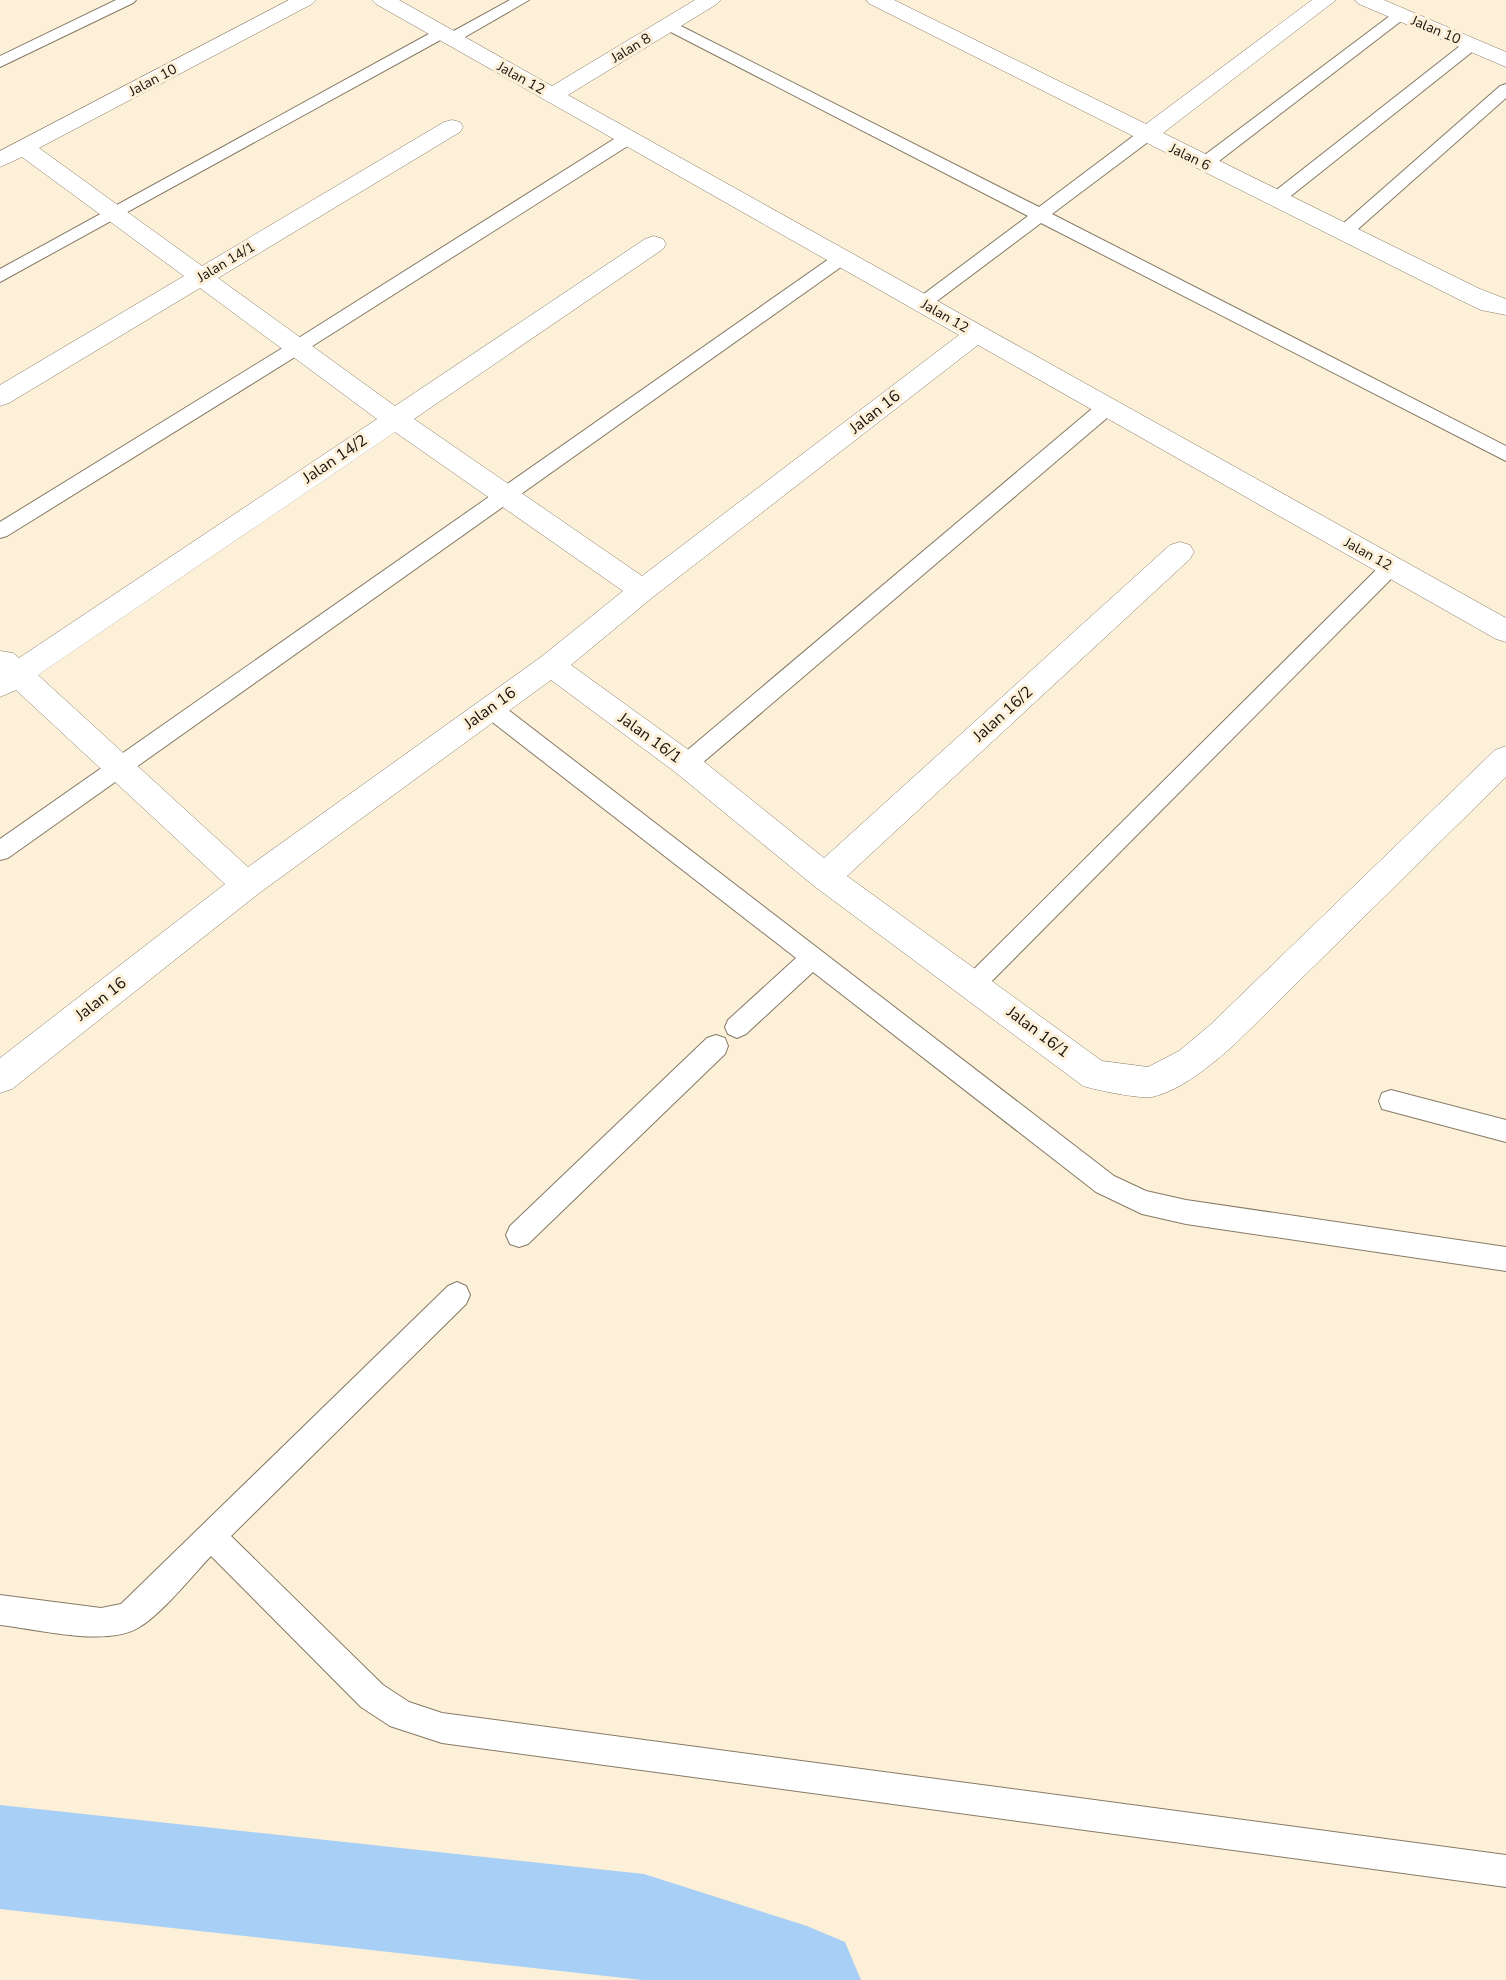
<svg xmlns="http://www.w3.org/2000/svg" width="1506" height="1980" viewBox="0 0 1506 1980" font-family="'Nunito Sans',sans-serif">
<rect width="100%" height="100%" fill="#fdf0d9"/>
<g fill="none" stroke-linecap="round" stroke-linejoin="round">
<path fill="#a8cff6" fill-rule="evenodd" d="M0 1805 644 1874 807 1926 845 1942 861 1980H642L0 1909Z"/>
<g stroke="#867a65" stroke-width="2">
<g id="service">
<path d="M116 0H136L133 3 0 67V56Z"/>
<path d="M510 0H529L458 41 452 43 444 38 0 282V269L436 30 442 28 450 33Z"/>
<path d="M1400 10 1405 12 1408 15 1405 18 1210 168H1198L1196 164 1198 160 1395 12Z"/>
<path d="M669 20 1039 207 1140 131H1152L1154 135 1152 139 1052 214 1506 446V461L1041 223 929 307H917L914 303 917 299 1028 216 663 28 661 25Z"/>
<path d="M1471 40 1477 42 1479 45 1477 48 1282 203H1270L1267 199 1270 195 1465 42Z"/>
<path d="M1506 84V98L1349 237H1337L1334 233 1337 229 1500 86Z"/>
<path d="M628 133 634 134 636 138 634 142 303 352 7 536 0 538V522L289 344 622 134Z"/>
<path d="M842 252 848 254 851 258 848 262 8 858 0 860V839L836 254Z"/>
<path d="M1107 401 1114 402 1116 407 1114 412 694 770 686 773 678 770 675 764 678 758 1100 402Z"/>
<path d="M1391 560 1398 562 1401 567 1398 572 982 991 974 994 966 991 962 984 966 977 1384 562Z"/>
<path d="M490 700 498 702 1114 1176 1146 1191 1186 1200 1506 1247V1271L1186 1224 1142 1214 1096 1192 813 972 746 1034 737 1038 728 1034 725 1027 728 1020 796 958 482 714 479 708 482 702Z"/>
<path d="M716 1035 725 1038 728 1046 725 1054 528 1244 519 1247 510 1244 506 1235 510 1226 707 1038Z"/>
<path d="M1391 1090 1506 1120V1142L1382 1109 1379 1101 1382 1093Z"/>
<path d="M457 1282 466 1286 470 1295 466 1304 231 1536 383 1685 409 1702 442 1713 1506 1855V1887L442 1743 390 1726 361 1707 211 1556C191 1577 162 1614 138 1628 105 1647 37 1629 0 1625V1595L101 1608 121 1604 448 1286Z"/>
</g>
</g>
<g stroke="#867a65" stroke-width="1">
<g id="minor">
<path d="M289 0H316L312 4 39 148 202 266 444 122 452 120 460 122 463 127 460 132 218 278 395 406 645 239 654 236 663 239 666 244 663 249 414 419 642 576 959 335 376 4 372 0H399L552 86 695 0H721L717 4 568 95 1506 618V642L1496 639 978 345 653 597 571 665 697 756 824 858 1170 545 1180 542 1190 545 1194 552 1190 559 847 876 1102 1061 1148 1067 1179 1051 1210 1025 1495 750 1506 746V777L1234 1045C1211 1065 1182 1090 1152 1097 1139 1099 1096 1090 1083 1086L814 886 675 772 551 680 258 894 12 1089 0 1093V1058L225 884 16 690 0 697V651L13 653 19 658 377 419 200 288 9 403 0 406V385L184 276 22 157 0 167V151ZM395 432 623 591 541 657 248 867 38 675Z"/>
<path d="M866 0H894L1146 124 1312 0H1336L1163 133 1480 289 1506 299V315L1481 310 1462 301 870 4Z"/>
<path d="M1355 0H1384L1506 52V67L1359 4Z"/>
</g>
</g>
<use href="#service" fill="#fff" fill-rule="evenodd"/>
<use href="#minor" fill="#fff" fill-rule="evenodd"/>
</g>
<g text-anchor="middle" dominant-baseline="central" stroke-width="6" stroke-linejoin="round" paint-order="stroke">
<g font-size="14" fill="#16120a" stroke="#fdf0d9">
<text transform="translate(1436 30) rotate(23)">Jalan 10</text>
<text transform="translate(631 48) rotate(-31)">Jalan 8</text>
<text transform="translate(521 78) rotate(29)">Jalan 12</text>
<text transform="translate(153 80) rotate(-28)">Jalan 10</text>
<text transform="translate(1190 157) rotate(26)">Jalan 6</text>
<text transform="translate(226 262) rotate(-31)">Jalan 14/1</text>
<text transform="translate(945 316) rotate(30)">Jalan 12</text>
<text transform="translate(1368 554) rotate(29)">Jalan 12</text>
</g>
<g font-size="16" fill="#16120a" stroke="#fdf0d9">
<text transform="translate(875 412) rotate(-38)">Jalan 16</text>
<text transform="translate(335 459) rotate(-34)">Jalan 14/2</text>
<text transform="translate(490 708) rotate(-36)">Jalan 16</text>
<text transform="translate(1003 714) rotate(-42)">Jalan 16/2</text>
<text transform="translate(650 738) rotate(36)">Jalan 16/1</text>
<text transform="translate(101 999) rotate(-38)">Jalan 16</text>
<text transform="translate(1038 1032) rotate(37)">Jalan 16/1</text>
</g>
</g>
</svg>
